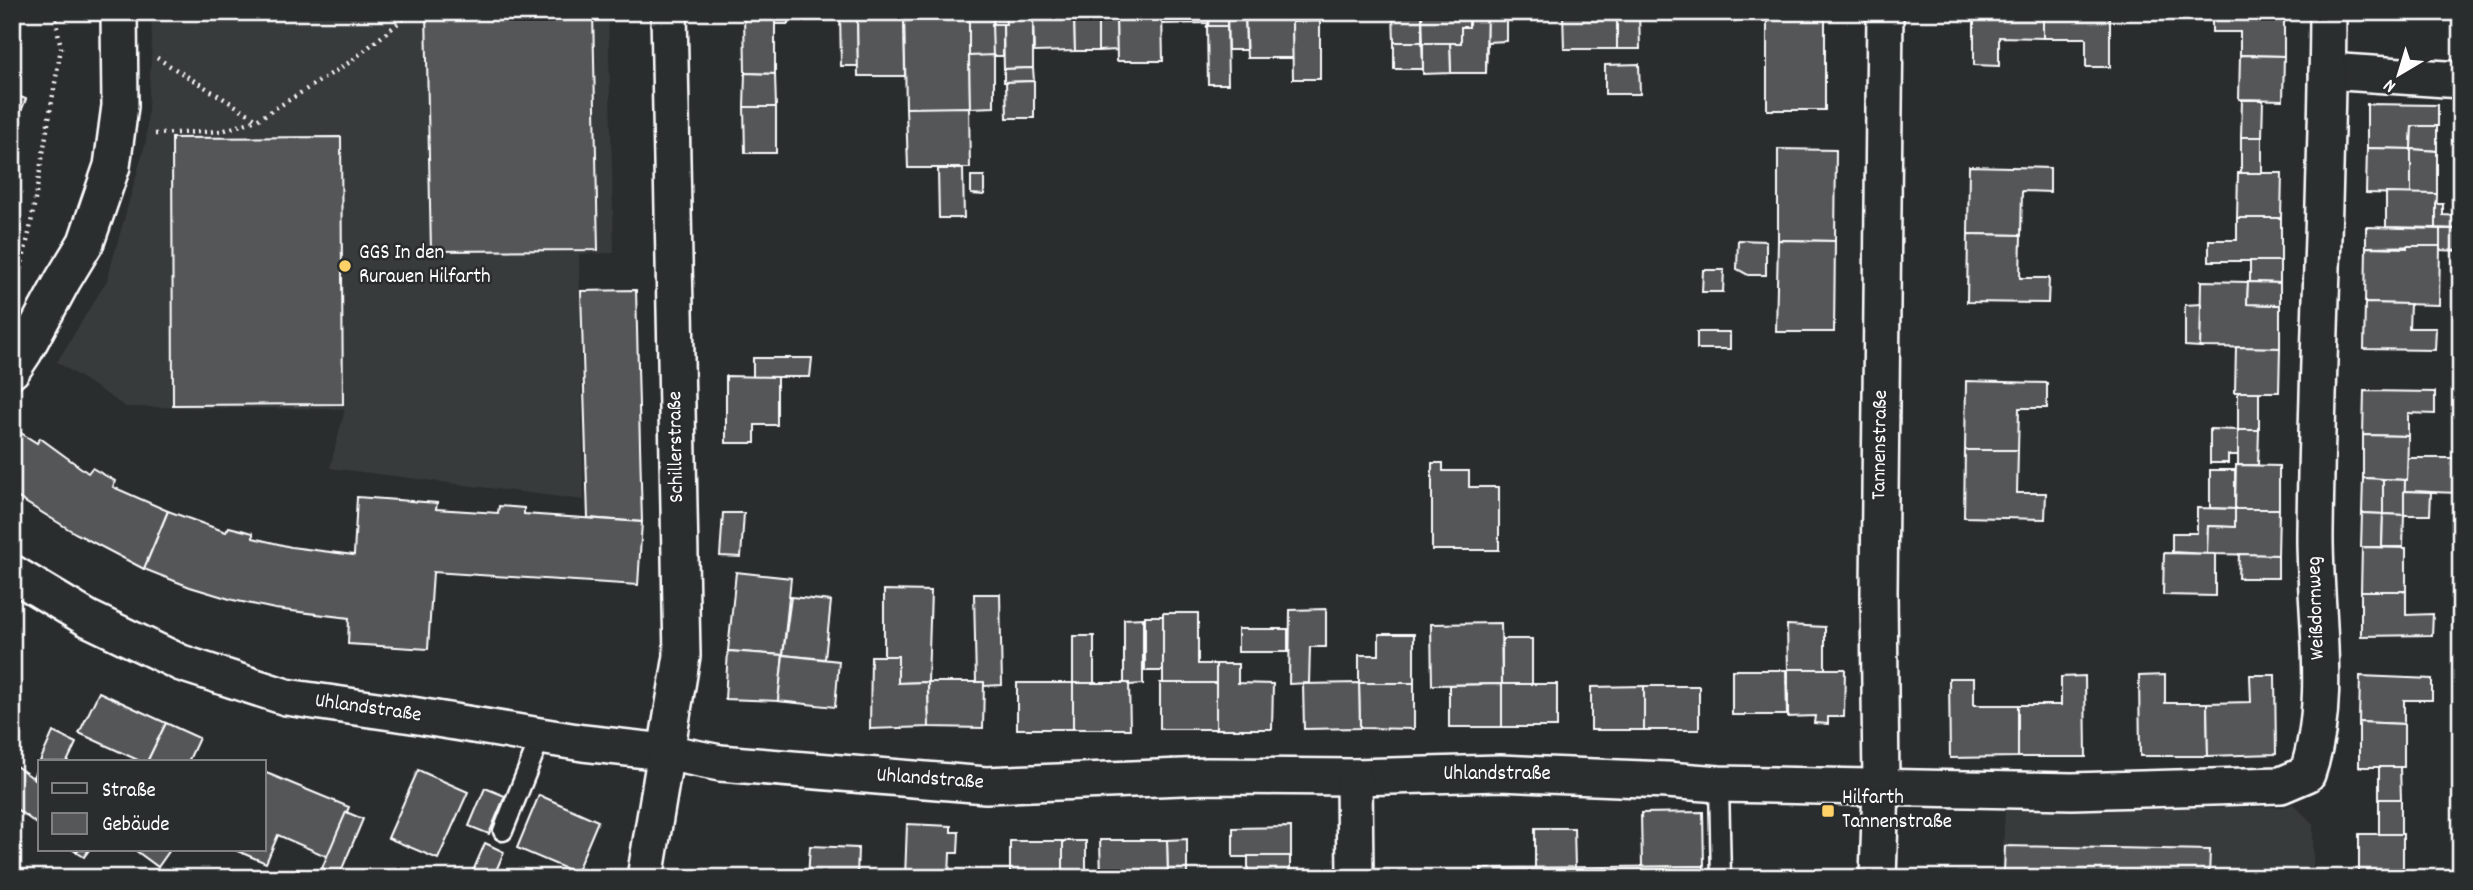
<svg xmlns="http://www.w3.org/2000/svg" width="2473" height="890" viewBox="0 0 2473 890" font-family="Dekko,sans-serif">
<rect width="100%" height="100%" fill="#2a2d2e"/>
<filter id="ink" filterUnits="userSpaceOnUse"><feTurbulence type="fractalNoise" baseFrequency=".0143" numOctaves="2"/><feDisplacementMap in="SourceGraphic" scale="14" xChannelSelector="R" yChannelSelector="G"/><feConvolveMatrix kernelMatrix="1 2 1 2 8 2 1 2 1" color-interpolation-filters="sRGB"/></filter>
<g filter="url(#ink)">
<g fill="#373a3b">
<path d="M151 12H608L614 253 579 254 584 500 330 468 345 409 126 407 57 362 107 280 146 141 152 40Z"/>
<path d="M2293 804 2313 824V878H1957V870H2002L2005 809 2286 807Z"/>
</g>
<g fill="#555758" stroke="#fff" stroke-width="2">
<path d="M426 12H593L598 250 431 251Z"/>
<path d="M744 12H775V74L745 73Z"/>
<rect x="775" y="12" width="13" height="12"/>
<path d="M840 12H857L858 66H841Z"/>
<path d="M857 12H904L905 76H858Z"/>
<path d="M904 12H969L970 108H906Z"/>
<rect x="969" y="12" width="24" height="44"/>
<path d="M1005 12H1033V68L1004 69 1003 24H1006Z"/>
<path d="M1033 12H1074L1075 51 1034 52Z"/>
<path d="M1074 12H1098V51H1075Z"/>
<path d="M1098 12H1116L1117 50 1098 51Z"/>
<path d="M1116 12H1162L1163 61H1117Z"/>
<path d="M1162 12H1209V23L1163 24Z"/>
<path d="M1209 12H1227V26H1207L1209 23Z"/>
<path d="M1227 12H1245L1246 50H1228Z"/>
<path d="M1245 12H1292L1293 58H1247Z"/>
<path d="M1292 12H1313V21L1292 22Z"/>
<path d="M1393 12H1422V42H1394Z"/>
<path d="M1422 12H1469V27H1461V43H1423Z"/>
<path d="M1469 12H1487L1486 73H1451L1450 43H1461V27H1469Z"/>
<path d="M1487 12H1507V41L1487 42 1486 73Z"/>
<rect x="1521" y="12" width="42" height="3"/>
<path d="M1563 12H1617V49H1564Z"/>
<path d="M1617 12H1639L1640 49H1617Z"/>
<rect x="1767" y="12" width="58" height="98"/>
<path d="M1974 12H2043V38L1999 37V66L1974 65Z"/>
<path d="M2043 12H2110V67H2086V38H2043Z"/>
<path d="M2212 12H2284V56L2240 55V32H2212Z"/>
<path d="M2368 12H2440V20L2368 19Z"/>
<path d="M1320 21V79H1293L1292 22Z"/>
<path d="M992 24H1003V56H993Z"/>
<path d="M1207 26H1227L1228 84H1208Z"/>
<path d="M1394 42H1422L1423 69H1394Z"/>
<path d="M1423 43H1450L1451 73 1423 74Z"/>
<path d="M994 55V107L970 108 969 56Z"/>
<path d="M2240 55 2284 56 2283 100 2239 99Z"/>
<path d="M1639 64 1640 94H1605V65Z"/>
<path d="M1033 68 1034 81 1004 82V69Z"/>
<path d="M745 73 775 74 776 107H744Z"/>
<path d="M1034 81V118H1007L1006 82Z"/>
<path d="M12 94 26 99 12 133Z"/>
<path d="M2242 100H2263L2262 137H2241Z"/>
<path d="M2367 104 2438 105V126H2412L2411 149 2367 148Z"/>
<path d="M744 107H776V153H745Z"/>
<path d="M969 107 970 168H908L906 108Z"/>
<path d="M2412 126H2437V151L2411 149Z"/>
<path d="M341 137 343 404 173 405 172 138Z"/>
<rect x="2241" y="137" width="21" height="36"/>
<path d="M2367 148 2411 149V194L2366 193Z"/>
<path d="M1778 149 1836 150 1835 241 1778 240Z"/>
<path d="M2411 149 2437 151V194H2411Z"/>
<path d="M1969 166 2050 168V192L2022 191 2021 235 1968 234Z"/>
<path d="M938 169H963L964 218H939Z"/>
<path d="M2238 173H2282L2281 218H2237Z"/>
<path d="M971 176H984V195L971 194Z"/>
<path d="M2386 193 2437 194 2436 228 2386 227Z"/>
<path d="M2436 204H2443V215L2461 216V229L2436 228Z"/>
<path d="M2237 218H2281V261H2209V240H2237Z"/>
<path d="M2366 227 2440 229V246L2366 247Z"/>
<path d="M2440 229H2461V251L2440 250Z"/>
<path d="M1968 234 2021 235 2020 278H2049L2048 303 1967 302Z"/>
<path d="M1738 240 1766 241V275H1748L1737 269Z"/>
<path d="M1778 240 1835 241 1834 332H1776Z"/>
<path d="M2407 246H2440L2439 305 2365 303 2366 247 2407 248Z"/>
<path d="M2250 261H2280V283L2250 282Z"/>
<path d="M1703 270H1724L1723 292H1702Z"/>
<path d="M2201 281 2248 282 2247 304 2280 305V348L2200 347Z"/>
<path d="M2248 282 2280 283V305L2247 304Z"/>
<path d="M636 290 642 522 588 518 581 291Z"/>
<path d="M2365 303 2410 304 2409 328H2436L2435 350 2364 349Z"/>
<path d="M2201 304 2200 347 2185 346V305Z"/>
<rect x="1697" y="332" width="33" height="17"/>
<path d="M2236 347 2280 348 2279 392H2235Z"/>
<path d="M753 358H812L810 377H753Z"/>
<path d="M726 376 777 377V425H755V443H726Z"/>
<path d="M1966 381 2047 383V408H2019L2018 450H1965Z"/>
<path d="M2364 391 2435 392V414L2408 413V436L2363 435Z"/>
<rect x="2238" y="392" width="21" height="38"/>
<path d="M13 428 37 443 40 438 88 473 92 468 115 481 113 487 168 511 144 569 75 533 12 494Z"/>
<path d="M2210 429 2238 430V455H2228V463H2210Z"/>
<path d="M2238 430H2259L2258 465H2238Z"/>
<path d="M2363 435 2408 436 2407 480 2363 478Z"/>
<path d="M1965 450H2018L2017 493H2046L2045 519 1964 517Z"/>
<path d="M2408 458H2459L2458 493 2404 491 2405 480H2407Z"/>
<path d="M1432 463H1443V471H1469V487H1499V550H1432Z"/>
<path d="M2236 465 2279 466V509H2235Z"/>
<path d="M2210 470H2235V509L2210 508Z"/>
<path d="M2363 478 2383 479V514L2362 513Z"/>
<path d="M2383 479 2405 480 2404 515 2383 514Z"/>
<path d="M2404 491 2431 492 2430 515H2404Z"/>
<path d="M357 497 437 503 436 509 498 513 499 506 524 508V514L642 522 638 585 433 572 428 649 348 644 349 618 275 609 233 600 190 587 144 569 168 511 226 532 229 527 253 533V538L291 547 354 555Z"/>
<path d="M2197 508 2235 509V527L2208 526 2207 554 2172 552V533H2197Z"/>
<path d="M2235 509H2279L2278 555 2207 554 2208 526 2235 527Z"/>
<path d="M723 513H744L741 557 720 556Z"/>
<path d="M2362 513 2383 514 2382 547H2361Z"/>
<path d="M2383 514 2404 515 2403 547H2382Z"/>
<path d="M2362 547 2406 548V591H2361Z"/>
<path d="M2164 553 2215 554V596L2163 595Z"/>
<path d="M2239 554 2278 555V578H2238Z"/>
<path d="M736 572 791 578 783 655 728 651Z"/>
<path d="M884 590 931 591 928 682 898 683V656H884Z"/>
<path d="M2361 591H2406V615L2433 614 2432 635 2361 636Z"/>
<path d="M974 594H1000L1002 685 984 686V682H976Z"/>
<path d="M791 597 831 601 825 659 783 655Z"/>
<path d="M1326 609V647H1310L1309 683 1289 684 1290 610Z"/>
<path d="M1163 613H1198V664H1216V683H1163Z"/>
<rect x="1145" y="616" width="18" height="55"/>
<path d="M1143 618V684L1129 685 1124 683V619Z"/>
<path d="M1501 623 1502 684 1432 685 1431 624Z"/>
<path d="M1787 625 1825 627V669H1788Z"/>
<rect x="1238" y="629" width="50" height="23"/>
<path d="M1379 634H1414V683H1359V655H1379Z"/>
<rect x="1073" y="636" width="21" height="47"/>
<path d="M1502 639H1532V685L1502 684Z"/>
<path d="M728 651 783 655 778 701 725 699Z"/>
<path d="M783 655 839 661 835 707 778 701Z"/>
<path d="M871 656H898V683L928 682 929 727 870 729Z"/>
<path d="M1216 664H1238V683L1273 684 1272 729H1216Z"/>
<path d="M1788 669H1845L1844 717H1828V724L1814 723 1815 716 1788 717Z"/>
<path d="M1732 670H1786L1787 715H1732Z"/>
<path d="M2165 675V703H2207L2208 756H2140L2139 676Z"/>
<path d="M2250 675H2275L2276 754 2208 756 2207 703 2251 702Z"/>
<path d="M2085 676 2086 757H2018V705H2061V677Z"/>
<path d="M2360 676 2432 679V700H2404V724L2359 722Z"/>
<path d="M1949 678H1974V705H2018V757L1950 758Z"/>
<path d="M928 682H984L983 728 929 727Z"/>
<rect x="1017" y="683" width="56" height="46"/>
<path d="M1073 683H1129L1130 729H1073Z"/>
<rect x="1160" y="683" width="56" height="46"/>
<path d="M1359 683H1414V729L1360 728Z"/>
<path d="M1359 683 1360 728 1304 729 1303 684Z"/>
<path d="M1502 684V727H1449V685Z"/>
<rect x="1502" y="684" width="55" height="43"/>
<rect x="1644" y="686" width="55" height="44"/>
<path d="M1644 686V730H1591V687Z"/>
<path d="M99 692 166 723 147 762H142L79 733Z"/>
<path d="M2359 722 2404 724V767H2359Z"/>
<path d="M166 723 199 738 188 762H147Z"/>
<path d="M53 732 76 743 67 762H40V782L33 777Z"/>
<path d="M16 766 40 783V826L12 806V771Z"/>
<path d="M2379 767H2400L2401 799H2379Z"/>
<path d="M418 770 468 792 438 859 388 838Z"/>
<path d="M264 772 349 807 328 857 278 835 266 863 235 850H264Z"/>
<path d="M485 788 505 796 489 834 469 826Z"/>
<path d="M539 795 598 821 576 873 517 848Z"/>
<rect x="2379" y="799" width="22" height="35"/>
<path d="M346 812 363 819 339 876 322 868Z"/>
<path d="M1703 812 1704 866 1642 867 1641 813Z"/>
<path d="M907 824 951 826V832H959L958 853H950L949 878H905Z"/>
<path d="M1291 827V857H1233V828Z"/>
<path d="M1535 828H1574L1575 868H1535Z"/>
<rect x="2359" y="834" width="44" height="43"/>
<path d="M1187 839V878H1168L1167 840Z"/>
<path d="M1100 840H1167L1168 878 1101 877Z"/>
<rect x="1010" y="841" width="53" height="37"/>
<rect x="1063" y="841" width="23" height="37"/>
<path d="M485 843 504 852 493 878H470Z"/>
<path d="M810 846 858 848 857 878H808Z"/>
<path d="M2005 846 2210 850 2209 876H2212V878H1970L1971 873H2004Z"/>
<path d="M73 850H89L84 857Z"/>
<path d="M135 850H170L158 867Z"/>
<rect x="1248" y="856" width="42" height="22"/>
<path d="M1704 866V878H1605V867Z"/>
<path d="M1605 867V878H1481V868Z"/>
</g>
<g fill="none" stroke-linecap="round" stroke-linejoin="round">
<g stroke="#fff" stroke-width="23">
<g id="service">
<path d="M1719 784 1721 878"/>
<path d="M503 831 541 736"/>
</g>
</g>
<g stroke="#fff" stroke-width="40">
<g id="minor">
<path d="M2327 71 2461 80"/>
<path d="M12 370 24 352 63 280 86 242 112 166 120 106 119 12"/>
<path d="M12 573 87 618 181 663 286 697 412 715 583 743 665 752 720 763 986 785 1207 776 1354 777 1500 773 1667 780 1719 784 2072 791 2281 785 2307 774C2333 700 2314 609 2315 532 2317 359 2327 185 2328 12"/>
<path d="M1354 777 1355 878"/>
<path d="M645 878 682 656 669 12"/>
<path d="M1878 878 1881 786 1879 592 1885 12"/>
</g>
</g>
<g stroke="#fff" stroke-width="4.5" stroke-dasharray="2 5" stroke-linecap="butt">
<path d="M157 58 257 119"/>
<path d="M155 134 222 131 257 120 350 62 412 12"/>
<path d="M19 276 30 229 61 48 54 12"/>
</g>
<use href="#service" stroke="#2a2d2e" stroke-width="18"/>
<use href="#minor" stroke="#2a2d2e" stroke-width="35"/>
</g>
</g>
<g fill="#ffd166" stroke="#2a2d2e" stroke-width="2.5">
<circle cx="345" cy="266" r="7"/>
<rect x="1821" y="804" width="14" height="14" rx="3.5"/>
</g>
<g text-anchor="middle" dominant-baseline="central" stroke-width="5" stroke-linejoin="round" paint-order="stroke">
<g font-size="21" fill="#fff" stroke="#2a2d2e" text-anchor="start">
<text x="359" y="254">GGS In den<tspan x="359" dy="24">Rurauen Hilfarth</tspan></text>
<text x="1842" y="799">Hilfarth<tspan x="1842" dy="24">Tannenstraße</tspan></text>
</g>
<g font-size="21" fill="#fff" stroke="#2a2d2e">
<text transform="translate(1881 445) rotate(-89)">Tannenstraße</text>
<text transform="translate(677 447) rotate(-91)">Schillerstraße</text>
<text transform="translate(2317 608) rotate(-92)">Weißdornweg</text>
<text transform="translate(368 709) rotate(8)">Uhlandstraße</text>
<text x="1497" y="775">Uhlandstraße</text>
<text transform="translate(930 780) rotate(4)">Uhlandstraße</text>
</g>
</g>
<rect width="2473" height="890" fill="none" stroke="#2a2d2e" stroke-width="42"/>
<rect x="21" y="21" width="2431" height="848" fill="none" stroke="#fff" stroke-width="2.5" filter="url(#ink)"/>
<rect x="38" y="760" width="228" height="91" fill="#2a2d2e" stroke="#7f8182" stroke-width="2"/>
<rect x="52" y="783" width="35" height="10" fill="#2a2d2e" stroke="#7f8182" stroke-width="2"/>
<text x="102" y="796" font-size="21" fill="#ffffff">Straße</text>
<rect x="52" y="813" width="35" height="21" fill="#555758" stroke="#7f8182" stroke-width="2"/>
<text x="102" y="830" font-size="21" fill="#ffffff">Gebäude</text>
<g transform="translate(2399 74) rotate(218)" stroke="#2a2d2e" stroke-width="5" paint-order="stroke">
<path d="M0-5L12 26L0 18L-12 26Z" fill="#ffffff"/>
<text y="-10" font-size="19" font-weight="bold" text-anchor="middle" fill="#ffffff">N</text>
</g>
</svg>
